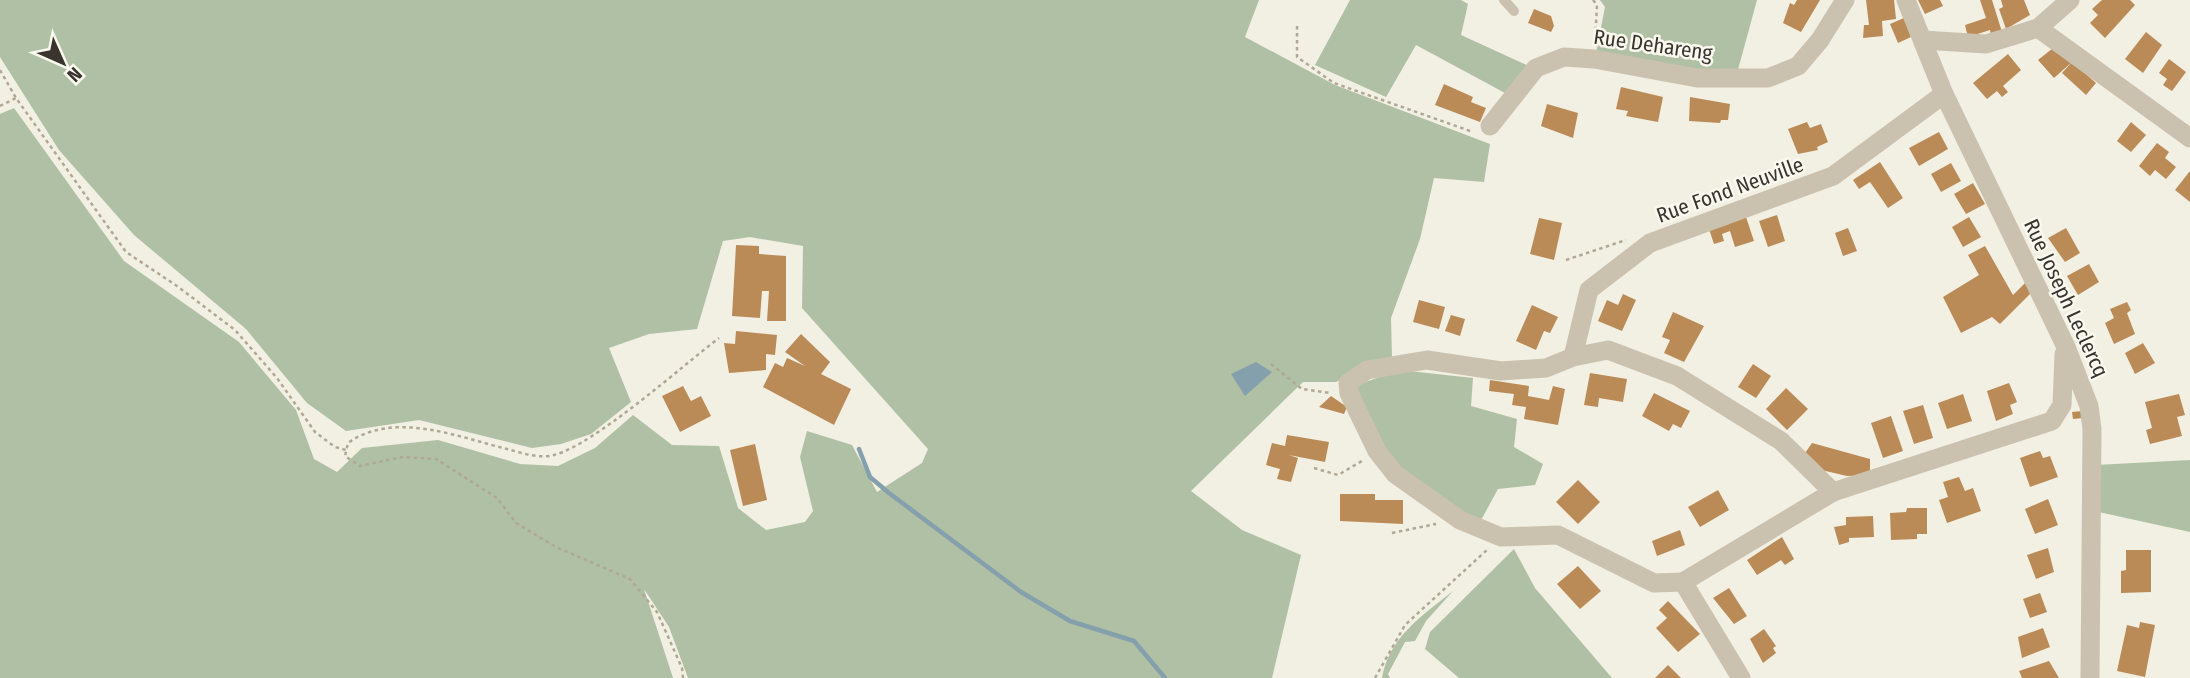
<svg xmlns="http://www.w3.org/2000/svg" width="2190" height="678" viewBox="0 0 2190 678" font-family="'Fira Sans Condensed',sans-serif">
<rect width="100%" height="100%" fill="#f2efe3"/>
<g fill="#afc0a4">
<path d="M0 0H1259L1245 37 1335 85 1490 144 1484 182 1434 178 1420 239 1391 318 1392 358 1370 363 1336 382H1303L1191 491 1242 530 1301 555 1272 678H688L669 627 644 589 673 678H0V114L14 108 124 261 239 342 296 410 314 459 337 472 362 448 438 440 520 464 558 466 595 448 633 415 672 445 719 446 738 508 766 530 805 522 813 511 800 457 807 431 852 445 877 492 922 463 928 449 802 308 803 246 750 237 723 241 697 329 649 334 609 348 631 402 591 434 561 444 532 448 419 420 346 431 307 403 246 329 134 235 59 150 0 57Z"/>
<path d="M1350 0H1461L1468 4 1461 35 1529 66 1505 93 1416 45 1386 97 1315 65Z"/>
<path d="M1600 0H1757L1736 77 1596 53 1605 7Z"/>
<path d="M1400 370 1473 378 1471 406 1517 419 1514 447 1543 464 1535 485 1498 489 1480 522 1400 470 1374 444 1354 386Z"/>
<path d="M2190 460V532L2094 511 2096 465Z"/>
<path d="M1514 549 1535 588 1612 678H1459L1425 649 1430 632Z"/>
<path d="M1453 591 1426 621 1415 641 1405 642 1388 674 1390 678H1382C1389 637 1423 615 1453 591Z"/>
</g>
<path fill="#84a0ad" d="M1256 362 1272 372 1245 396 1231 374Z"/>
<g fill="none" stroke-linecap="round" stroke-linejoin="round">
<path stroke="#84a0ad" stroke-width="4.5" d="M859 449 870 477 889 493 1021 592 1070 621 1134 641 1165 678"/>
</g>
<g fill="#bb8b57">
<path d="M1797 0H1820L1801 32 1783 23 1790 3 1794 5Z"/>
<path d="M1866 0H1894L1896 19 1882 21 1883 36 1863 38 1864 25H1869Z"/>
<path d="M1918 0H1940L1943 6 1925 14Z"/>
<path d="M1980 0H1992L2002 32 1991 35 1990 30 1968 37 1965 25 1986 18Z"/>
<path d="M2001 0H2024L2030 15 2006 29 1999 9 2003 7Z"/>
<path d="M2102 0H2130L2135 5 2105 38 2090 23 2098 15 2092 9Z"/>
<path d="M1534 9 1551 16 1554 26 1551 32 1528 23Z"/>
<path d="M1904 18 1911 37 1898 43 1890 24Z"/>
<path d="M2146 32 2162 45 2143 73 2125 59Z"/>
<path d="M2053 48 2072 62 2096 83 2086 95 2062 73 2072 62 2054 78 2038 60Z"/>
<path d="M2008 54 2021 70 2003 86 2008 92 2002 97 1997 91 1987 99 1973 83Z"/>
<path d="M2169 59 2186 72 2172 91 2163 85 2167 79 2159 73Z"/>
<path d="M1444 84 1473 97 1471 102 1486 108 1480 122 1435 105Z"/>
<path d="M1621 87 1663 97 1658 122 1626 116 1628 111 1616 109Z"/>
<path d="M1690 97 1730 104 1728 120H1721L1720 123 1689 121Z"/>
<path d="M1547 104 1578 113 1573 138 1541 126Z"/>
<path d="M1807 122 1810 128 1821 124 1828 142 1817 147 1818 150 1798 154 1788 129Z"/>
<path d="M2131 122 2146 135 2131 152 2117 141Z"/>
<path d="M1939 132 1948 149 1919 166 1909 148Z"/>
<path d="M2157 143 2169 152 2165 158 2176 167 2166 179 2155 170 2150 176 2139 166Z"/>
<path d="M1880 162 1903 198 1888 208 1870 182 1859 189 1853 180Z"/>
<path d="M1951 163 1961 181 1941 192 1931 174Z"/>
<path d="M2190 171V202L2175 190Z"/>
<path d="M1973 183 1985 204 1966 214 1954 194Z"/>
<path d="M1777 215 1785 241 1768 247 1759 221Z"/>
<path d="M1746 217 1754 241 1735 247 1730 231 1722 234 1724 241 1714 244 1709 229Z"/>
<path d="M1969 217 1981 237 1963 247 1952 227Z"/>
<path d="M1539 218 1562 223 1554 260 1530 254Z"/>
<path d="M1848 228 1857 251 1843 256 1835 233Z"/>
<path d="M2066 228 2080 253 2065 262 2048 238Z"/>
<path d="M736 245 759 246V254L786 256V321H767L769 291H762L760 318 732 316Z"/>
<path d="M1985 246 2013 295 2025 283 2033 291 2000 324 1992 317 1961 333 1943 297 1979 275 1968 255Z"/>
<path d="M2089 264 2099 282 2078 295 2067 276Z"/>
<path d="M1623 294 1636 300 1622 331 1598 321 1607 300 1618 305Z"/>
<path d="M1419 300 1445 307 1439 329 1413 322Z"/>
<path d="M2127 302 2131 310 2127 313 2135 334 2114 344 2105 323 2114 318 2110 309Z"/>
<path d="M1532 305 1558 317 1550 333 1544 331 1536 350 1516 341Z"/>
<path d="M1673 312 1704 326 1684 362 1664 353 1670 340 1662 337Z"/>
<path d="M1451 315 1465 319 1460 336 1445 331Z"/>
<path d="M736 331 777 335 775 355 766 354V370L729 373 724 343 735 344Z"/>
<path d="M801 334 830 362 821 374 851 389 834 425 763 387 775 363 783 367 787 358 805 366 785 352Z"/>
<path d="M2143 343 2155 363 2135 374 2125 353Z"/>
<path d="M1753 364 1771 376 1756 398 1738 387Z"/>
<path d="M1590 373 1627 379 1623 402 1599 398 1598 407 1584 405Z"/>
<path d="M1490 380 1529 386 1528 396 1549 400 1553 386 1565 389 1558 425 1524 419 1526 407 1512 405 1514 394 1489 391Z"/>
<path d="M2009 383 2017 402 2010 405 2013 414 1996 421 1987 391Z"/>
<path d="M683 386 691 401 701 396 711 416 680 432 662 396Z"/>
<path d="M1786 388 1808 409 1787 430 1766 409Z"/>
<path d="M1654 393 1690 411 1681 428 1673 424 1669 431 1642 416Z"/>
<path d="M1963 394 1972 421 1947 429 1938 403Z"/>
<path d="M2179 394 2185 415 2177 417 2182 436 2150 444 2146 430 2152 428 2145 402Z"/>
<path d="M1331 396 1347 407 1344 414 1319 407Z"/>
<path d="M1923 405 1933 438 1914 444 1903 411Z"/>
<path d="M2082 411 2083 418 2073 419 2072 412Z"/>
<path d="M1891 416 1903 451 1883 458 1871 423Z"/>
<path d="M1287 435 1329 442 1325 462 1289 455 1298 458 1291 482 1277 479 1280 469 1266 465 1272 443 1285 446Z"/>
<path d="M1812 443 1870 459V475L1847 476 1817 469 1803 456Z"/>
<path d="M755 444 767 500 743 506 730 450Z"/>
<path d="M2040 451 2043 458 2050 456 2058 477 2030 487 2020 458Z"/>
<path d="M1959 477 1965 491 1973 488 1981 511 1947 523 1939 500 1948 497 1943 482Z"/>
<path d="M1578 480 1600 502 1578 524 1556 502Z"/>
<path d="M1718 490 1729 510 1700 527 1688 507Z"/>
<path d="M1340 494H1375V500H1403V524L1340 521Z"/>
<path d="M2048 499 2058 525 2035 534 2025 509Z"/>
<path d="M1907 508H1927V534H1917V539L1891 540 1890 513 1906 512Z"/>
<path d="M1873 516 1874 537 1849 538V542L1839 545 1834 527 1846 525V517Z"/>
<path d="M1680 530 1685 545 1657 556 1652 541Z"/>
<path d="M1782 537 1794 559 1785 565 1781 560 1757 575 1747 560Z"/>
<path d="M2048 548 2054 572 2036 579 2027 555Z"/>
<path d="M2126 550H2151V592L2121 593V571L2126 570Z"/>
<path d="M1578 566 1601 591 1580 609 1557 584Z"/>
<path d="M1729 588 1747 616 1734 624 1713 598Z"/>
<path d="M2040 593 2047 612 2030 618 2023 599Z"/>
<path d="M1668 601 1700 634 1678 652 1656 628 1667 618 1659 610Z"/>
<path d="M2140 622 2155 625 2145 677 2117 671 2127 625 2139 628Z"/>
<path d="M2043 628 2050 647 2022 658 2018 637Z"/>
<path d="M1764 629 1776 646 1773 648 1776 653 1763 663 1750 639Z"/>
<path d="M2049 661 2059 678H2022L2019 671Z"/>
<path d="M1668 665 1681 678H1655Z"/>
</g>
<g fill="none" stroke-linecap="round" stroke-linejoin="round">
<g stroke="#b0a895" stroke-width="2.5" stroke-dasharray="3.5 3.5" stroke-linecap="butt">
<path d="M1593 0 1597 5 1595 41"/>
<path d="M1297 26V57L1334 83 1473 132"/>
<path d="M0 70 16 98 126 252 177 286 235 330 277 378 315 432 335 447 346 450"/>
<path d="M0 106 16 98"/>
<path d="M1566 260 1626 240"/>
<path d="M1271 364 1302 389 1331 393"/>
<path d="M1314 468 1338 475 1362 461"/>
<path d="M1392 533 1436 524"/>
<path d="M683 678 682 668 657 612 630 579 556 547 516 523 497 498 436 459 402 457 360 466 345 456 348 443C394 410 458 437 507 449 522 453 539 459 554 455 594 445 682 366 719 338"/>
<path d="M1375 678 1405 625 1488 549"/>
</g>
<path stroke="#cac2af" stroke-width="10" d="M1504 0 1514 11"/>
<g stroke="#cac2af" stroke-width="19">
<path d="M1906 0 1944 94 2066 347 2089 406 2092 429 2090 678"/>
<path d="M2038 28 2190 138"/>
<path d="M1923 40 1986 44 2038 28 2070 0"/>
<path d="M1490 126 1536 68 1564 57 1594 59 1697 78H1768L1798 66 1820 40 1845 0"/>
<path d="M1573 357 1589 290 1650 243 1833 176 1944 94"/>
<path d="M1683 582 1833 492 2052 421 2062 405 2064 354"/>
<path d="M1741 678 1683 582 1654 583 1558 535 1501 537 1460 520 1395 474 1377 451 1349 393 1348 383 1367 370 1427 360 1501 371 1546 368 1573 357 1608 350 1677 376 1781 441 1833 492"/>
</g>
</g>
<g text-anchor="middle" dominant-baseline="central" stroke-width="5" stroke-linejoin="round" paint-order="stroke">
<g font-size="21" fill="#39342d" stroke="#faf8ef">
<text transform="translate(1653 45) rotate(8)">Rue Dehareng</text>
<text transform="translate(1730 190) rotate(-20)">Rue Fond Neuville</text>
<text transform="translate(2066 298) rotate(65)">Rue Joseph Leclercq</text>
</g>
</g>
<g transform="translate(63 63) rotate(135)" stroke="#faf8ef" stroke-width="5" paint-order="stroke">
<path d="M0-5L12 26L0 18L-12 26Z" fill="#39342d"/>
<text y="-10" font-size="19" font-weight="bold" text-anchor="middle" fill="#39342d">N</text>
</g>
</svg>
